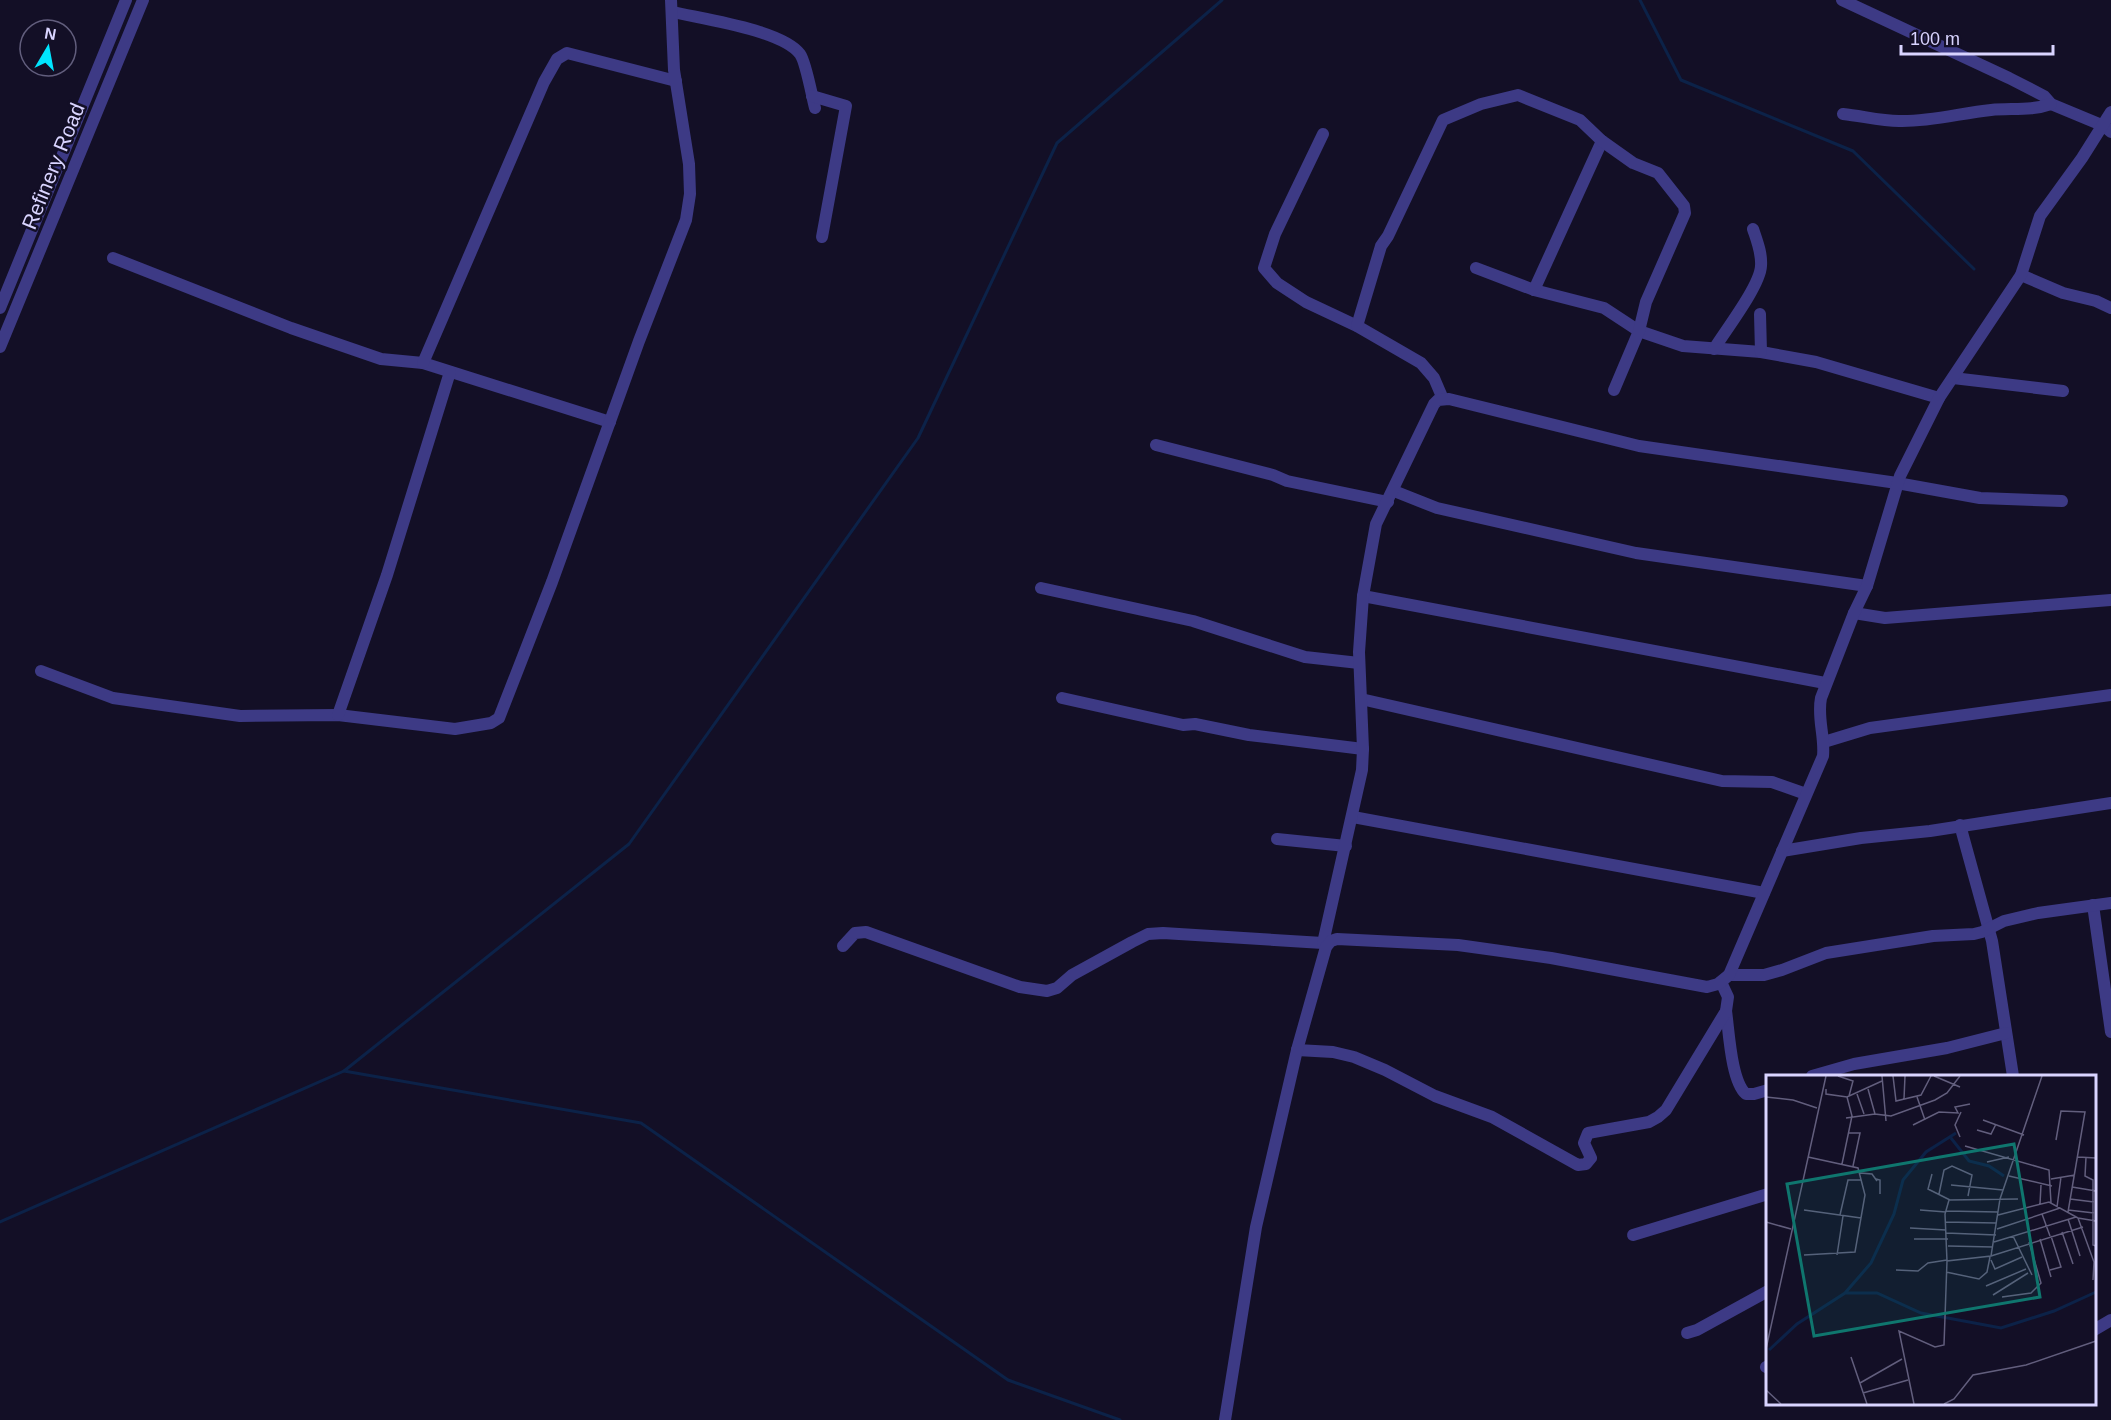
<svg xmlns="http://www.w3.org/2000/svg" width="2111" height="1420" viewBox="0 0 2111 1420" font-family="Helvetica,sans-serif">
<rect width="100%" height="100%" fill="#130f26"/>
<g fill="none" stroke-linecap="round" stroke-linejoin="round">
<g stroke="#0c2248" stroke-width="3">
<path d="M1640 0 1681 80 1853 151 1974 269"/>
<path d="M344 1071 641 1123 1008 1380 1120 1420"/>
<path d="M0 1222 344 1071 629 844 918 438 1057 143 1222 0"/>
</g>
<g stroke="#3d3a85" stroke-width="12">
<path d="M1842 0 2009 78 2044 96 2051 104 2104 126 2111 132"/>
<path d="M673 12C703 19 782 30 800 54 806 62 812 97 815 108"/>
<path d="M812 96 846 106 822 237"/>
<path d="M1843 114C1862 116 1881 121 1899 121 1930 122 1961 113 1991 110 2012 108 2031 111 2051 104"/>
<path d="M1323 134 1275 234 1264 268 1277 283 1306 302 1357 326 1421 363 1434 378 1443 399"/>
<path d="M113 258 291 328 381 359 423 363 610 422"/>
<path d="M1476 268 1534 290 1604 308 1639 331 1683 346 1761 352 1816 362 1939 398"/>
<path d="M2021 275 2063 293 2096 301 2111 308"/>
<path d="M1534 290 1602 141"/>
<path d="M0 308 126 0"/>
<path d="M1760 314 1761 352"/>
<path d="M1357 326 1381 246 1388 236 1443 120 1481 104 1518 95 1580 120 1602 141 1633 163 1658 173 1684 206 1685 213 1646 302 1639 331 1614 390"/>
<path d="M0 347 143 0"/>
<path d="M1714 349C1725 331 1760 286 1761 266 1762 253 1757 241 1753 229"/>
<path d="M423 363 544 82 557 59 567 53 676 81"/>
<path d="M1953 378 2063 391"/>
<path d="M1156 445 1273 475 1287 481 1388 502"/>
<path d="M1394 491 1437 508 1636 553 1867 586"/>
<path d="M1041 588 1193 621 1305 657 1359 663"/>
<path d="M1363 596 1825 683"/>
<path d="M1854 613 1885 618 2111 600"/>
<path d="M41 671 113 698 240 716 338 715 455 729 491 723 499 718 552 582 639 341 686 220 690 194 689 164 674 70 671 0"/>
<path d="M1062 698 1183 725 1195 724 1249 735 1363 749"/>
<path d="M1361 699 1722 781 1772 782 1806 794"/>
<path d="M338 715 387 575 450 372"/>
<path d="M1824 742 1870 728 2111 695"/>
<path d="M1353 817 1764 893"/>
<path d="M1960 825 1992 941 2013 1076"/>
<path d="M1277 839 1346 846"/>
<path d="M1782 851 1861 838 1930 831 2111 803"/>
<path d="M2093 905 2111 1032"/>
<path d="M843 946 855 933 866 932 1020 987 1047 991 1057 988 1072 975 1132 942 1148 934 1163 933 1323 943"/>
<path d="M1326 947 1323 943 1362 770 1363 749 1359 652 1363 596 1376 524 1434 404 1438 400 1449 399 1639 446 1897 483 1980 498 2062 501"/>
<path d="M1729 975H1764L1782 970 1826 953 1933 936 1974 934 1982 932 2004 921 2038 913 2111 903"/>
<path d="M1726 1011C1729 1031 1731 1081 1746 1094H1754L1768 1090"/>
<path d="M1297 1050 1333 1052 1354 1057 1385 1070 1435 1096 1492 1117 1578 1165 1586 1164 1591 1158 1584 1143 1588 1133 1649 1122 1658 1117 1666 1110 1726 1011 1728 997 1721 982"/>
<path d="M1812 1076 1854 1064 1947 1048 2006 1033"/>
<path d="M1633 1235 1768 1194"/>
<path d="M2094 1330 2111 1320"/>
<path d="M1687 1333 1697 1330 1768 1291"/>
<path d="M1766 1367 1768 1368"/>
<path d="M1225 1420 1256 1227 1297 1050 1326 947 1331 941 1337 939 1458 945 1551 958 1707 987 1718 984 1729 975 1823 756C1825 736 1817 718 1821 698L1854 613 1867 586 1900 476 1939 398 2021 275 2040 216 2082 158 2111 112"/>
</g>
</g>
<g text-anchor="middle" dominant-baseline="central" stroke-width="5" stroke-linejoin="round" paint-order="stroke">
<g font-size="21" fill="#d9d4ff" stroke="#130f26">
<text transform="translate(53 166) rotate(-68)">Refinery Road</text>
</g>
</g>
<g transform="translate(1766 1075)">
<rect width="330" height="330" fill="#130f26"/>
<path fill="none" stroke="#0c2248" stroke-width="3" d="M185 63 203 86 223 91 238 101M79 218H111L155 238 235 253 288 236 330 217M3 275 31 249 79 218 105 188 128 139 137 105 160 77 190 58"/>
<path fill="none" stroke="#625e7d" stroke-width="1.5" d="M72 1 87 6 83 21M116 1 120 46M127 1 130 26 155 20 165 1M168 1 194 12M60 14V19L81 22 116 6M102 14 109 39 125 41 169 25 181 18 194 1M91 19 98 39M0 22 27 25 51 33M151 22 159 45M138 24 139 1M80 43 109 39M217 45 258 60M147 50 173 37 192 38 189 32 204 29M211 55 225 59 230 49M82 58H94L87 91M194 62 189 50 195 37M290 65 295 36 319 37 302 137M199 71 283 95 285 128M312 82 330 83M320 82 319 101 327 105V170L330 171M221 87 243 82M76 89 86 41 81 22M94 98 106 99 111 106M166 99 162 114 184 125M243 101 286 111M110 104 114 105V119M285 104 309 100M185 110 237 115M306 112 330 116M173 119 178 95 186 91 206 100 202 121M304 124 328 127M274 129 275 110M291 132 295 102M38 135 95 143M154 135 180 137M302 135 328 138M180 136 232 137M276 139 284 161M74 140 82 105H95M232 140 283 127 312 143 330 146M312 143 328 187 327 205M302 144 314 181M0 147 25 154M179 147 230 148M144 153 180 155M231 154 294 133M296 157 307 189M180 158 230 160M247 161 266 200M148 164H182M274 164 285 202M228 167 310 142M182 171 227 172M38 180 89 177 99 120 92 93 42 82M71 180 77 141M225 181 317 152M225 185 229 194 256 182M181 186 179 139 183 125 252 124M130 195 152 196 162 188 181 185M284 195 295 192 285 161M180 197 213 204 221 197 224 182M220 211 260 194M227 220 262 198M236 222 265 218 275 208 263 167M0 274 60 1M85 282 101 329M94 308 136 284M0 315 15 329M97 318 142 305M148 329 133 256 169 272 178 270 181 186 225 181 234 124 276 1M178 329 188 324 207 300 260 290 330 266"/>
<path fill="#0f766e" fill-opacity="0.15" stroke="#0f766e" stroke-width="3" d="M248 69 274 222 48 261 21 109Z"/>
<rect width="330" height="330" fill="none" stroke="#d9d4ff" stroke-width="3"/>
</g>
<g transform="translate(48 48) rotate(10)"><circle r="28" fill="#130f26" stroke="#625e7d" stroke-width="1.5"/>
<path d="M0-4.5L10 22L0 15L-10 22Z" fill="#00e5ff"/>
<text y="-9" font-size="16" font-weight="bold" text-anchor="middle" fill="#d9d4ff">N</text>
</g>
<path d="M1901 45v9h152v-9" fill="none" stroke="#d9d4ff" stroke-width="3"/>
<text x="1910" y="45" font-size="18" fill="#d9d4ff" stroke="#130f26" stroke-width="4.5" paint-order="stroke">100 m</text>
</svg>
